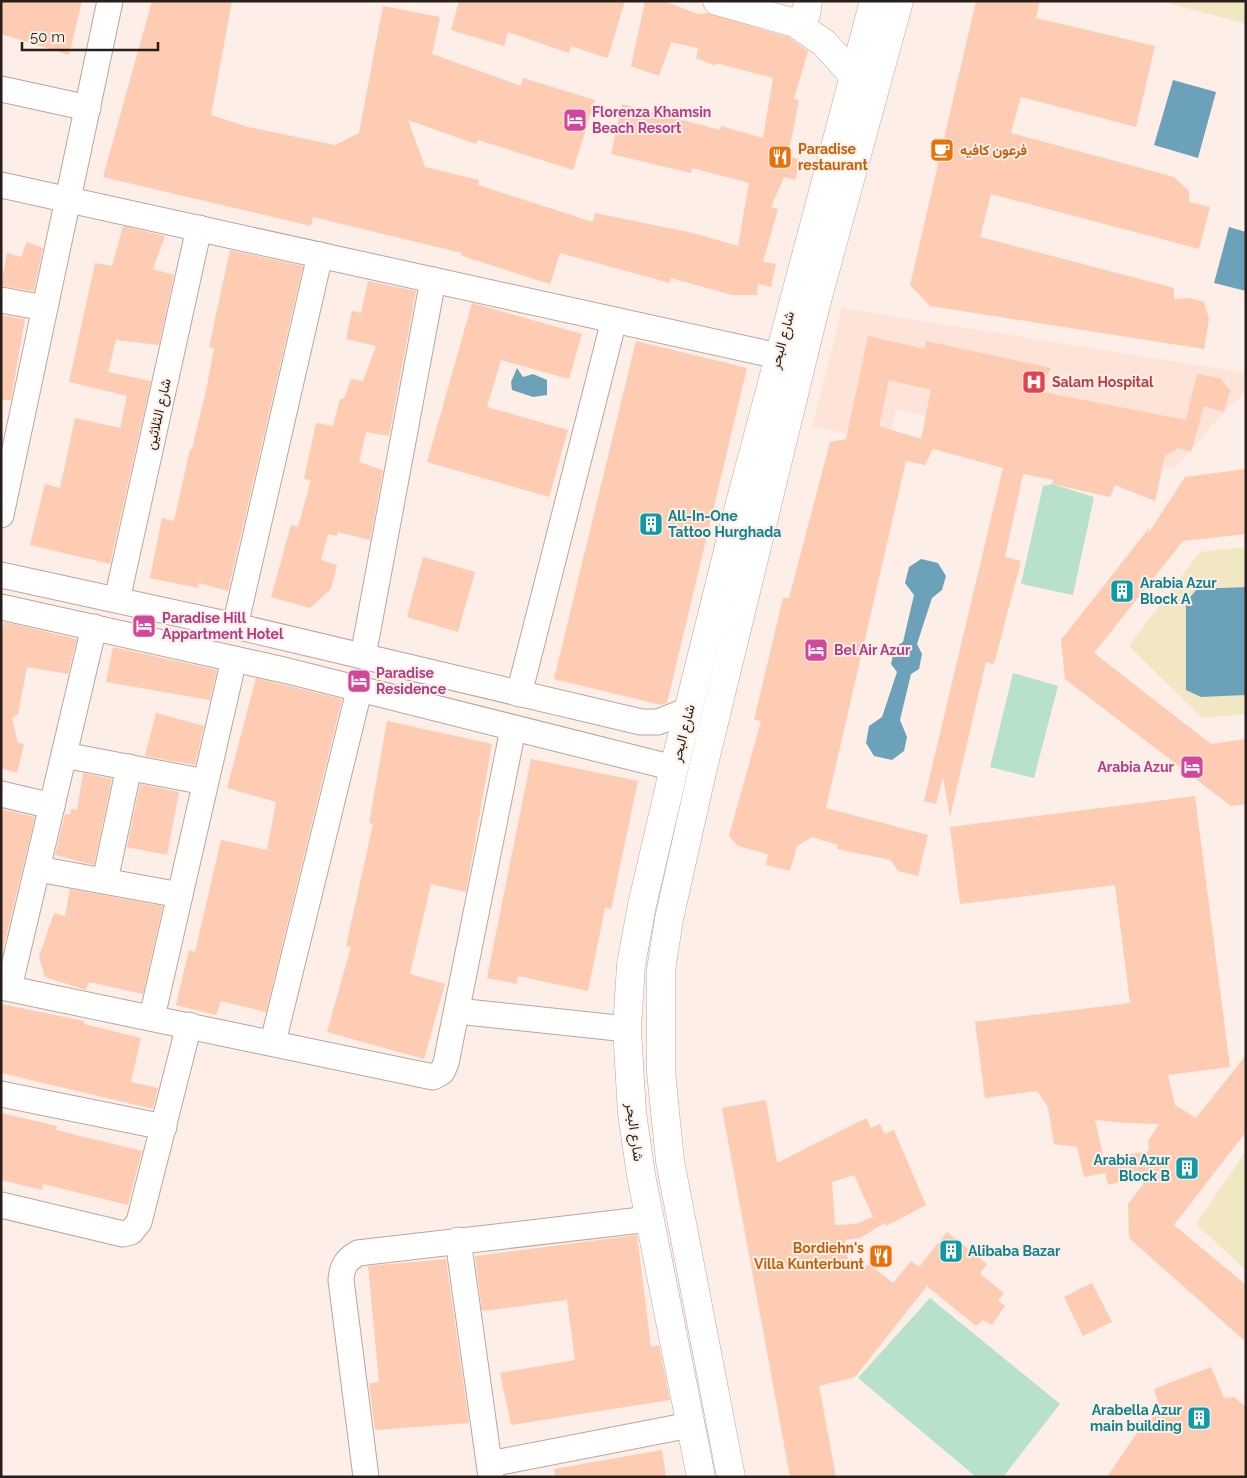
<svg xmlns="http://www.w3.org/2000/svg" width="1247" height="1478" viewBox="0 0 1247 1478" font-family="Raleway,Vazirmatn,sans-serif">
<rect width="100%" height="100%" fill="#fdeee7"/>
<path fill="#fee4d8" d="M842 308 1246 373V391L1224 412 1174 469 897 409 887 441 812 426Z"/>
<g fill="#b8e1cc">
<path d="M1052 484 1094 497 1073 595 1021 584 1043 486Z"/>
<path d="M1013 673 1058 686 1034 778 990 767Z"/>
<path d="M930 1298 1060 1404 1003 1477H976L858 1378Z"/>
</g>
<g fill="#f1e7c2">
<path d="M1161 1H1246V24Z"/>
<path d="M1246 547V587L1197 589 1186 602V690L1201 697 1246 695V714L1202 718 1129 646 1200 552Z"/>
<path d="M1246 1151V1270L1196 1224Z"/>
</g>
<g fill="#6ca2b9">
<path d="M1173 80 1216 92 1198 158 1154 145Z"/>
<path d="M1229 227 1246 232V291L1214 283Z"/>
<path d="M517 368 523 377 533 374 547 380V395L533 397 512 390 511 382Z"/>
<path d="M921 559 938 563 946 576 942 590 932 598 917 644 922 654 919 669 911 674 900 720 907 737 904 751 892 760 874 756 866 743 869 726 882 717 897 672 891 664 895 647 903 642 914 595 905 583 909 567Z"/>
<path d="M1246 587V695L1201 697 1186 690V602L1197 589Z"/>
</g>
<g fill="#feccb2" fill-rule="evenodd">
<path d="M1 1H82L69 55 1 34Z"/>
<path d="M152 1H232L211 115 248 127 335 145 359 133 383 6 440 17 432 54 521 86 523 78 595 100 573 170 478 140 476 144 408 120 425 167 479 180 478 185 593 222 595 213 693 233 738 246 749 183 692 168 691 173 611 154 622 104 720 130 721 126 763 138 773 78 716 63V66L696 58 698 48 671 42 659 76 631 66 645 1H664L698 14 708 13 788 37 808 51 794 99 799 100 788 156 800 160 795 180 784 177 771 207 778 209 763 262 776 264 771 287 758 284 757 295H732L671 278 670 283 560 253 550 284 462 256V253L313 217 311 226 103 177Z"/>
<path d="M459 1H625L608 57H604L571 46 569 53 508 32 504 46 451 30Z"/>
<path d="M976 1H1040L1036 18 1155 46 1136 127 1021 97 1011 133 1174 177 1189 191V202L1210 207 1199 249 991 194 980 237 1174 288V299L1189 298 1204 302 1209 319 1204 349 930 306 910 285Z"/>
<path d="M123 226 165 236 153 269 174 275 159 345 116 340 108 372 151 381 110 564 30 545 45 484 60 488 75 418 120 428 127 396 69 382 95 263 112 266Z"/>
<path d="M27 242 43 248 34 291 1 286 7 253 21 257Z"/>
<path d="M230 250 303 266 228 591 199 583 198 588 150 578 162 518 174 521 190 449H192L207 386 214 348 209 347Z"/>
<path d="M368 281 416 291 389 436 366 432 359 462 383 470 370 540 338 532 337 536 328 534 321 560 337 565 331 589 310 608 271 597 291 525 298 527 311 480 304 479 316 423 333 426 340 399H344L351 379 363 381 376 346 346 339 352 311 361 313Z"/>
<path d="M472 303 582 334 569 379 501 360 487 407 568 430 549 497 427 462Z"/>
<path d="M1 315 25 319 11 400H1Z"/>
<path d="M868 336 925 349 926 341 1051 368 1038 391 1186 420 1197 374 1220 378 1230 391 1224 412 1204 406 1191 452 1178 448 1165 456 1155 501 1115 485 1110 497 1052 484 1053 480 1023 474 1005 557 1021 561 994 664 986 662 950 817 943 777 936 804 924 801 1003 468 933 449 925 465 906 461 826 808 928 835 918 876 898 871 891 860 837 849 838 845 812 837 797 846 790 871 766 865 768 854 738 846 729 836 761 721 754 720 783 598H789L830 442 846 439ZM889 380 931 390 921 439 879 426Z"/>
<path d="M636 341 747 368 667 703 661 705 554 679Z"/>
<path d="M1246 469V534L1183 541 1094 653 1211 744 1246 739V804L1231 806 1065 679 1061 640 1149 528 1148 534 1185 477Z"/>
<path d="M423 557 475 572 458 632 407 617Z"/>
<path d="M4 622 77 639 68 674 27 667 18 714 12 718 18 743 24 744 17 773 1 768V632Z"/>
<path d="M113 647 217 670 210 700 106 682Z"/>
<path d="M256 678 342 699 266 1012 221 1001 216 1015 176 1005 189 950 195 952 221 840 267 850 276 802 227 788Z"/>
<path d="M156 713 204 726 195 765 145 756Z"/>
<path d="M387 721 492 744 466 892 431 884 410 974 445 984 424 1059 327 1032 351 947 346 946 373 824 369 823Z"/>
<path d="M531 759 638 781 611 909 605 908 588 991 518 976 517 984 487 978Z"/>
<path d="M83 773 112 779 94 865 55 855 65 814 70 815 71 809 77 810Z"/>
<path d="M140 784 179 792 167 855 127 847Z"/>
<path d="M1195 796 1230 1067 1168 1075 1175 1105 1196 1118 1246 1055V1132L1174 1225 1246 1285V1342L1129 1238 1128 1204 1151 1174 1108 1185 1105 1173 1084 1177 1077 1147 1054 1144 1048 1107 1037 1091 985 1098 975 1022 1130 1003 1115 885 960 904 950 827ZM1095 1120 1126 1123 1159 1124 1148 1141 1149 1151 1104 1159Z"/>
<path d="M1 809 35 817 1 958Z"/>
<path d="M70 889 163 906 143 994 89 982 86 990 45 977 39 957 54 913 65 916Z"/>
<path d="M1 1004 84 1021V1024L141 1038 131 1082 158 1088 153 1109 1 1073Z"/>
<path d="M766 1100 777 1163 866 1118 871 1128 880 1124 885 1134 894 1130 926 1205 886 1226 885 1223 860 1238 845 1240 849 1268 870 1265 893 1283 911 1261 919 1267 947 1232 987 1264 980 1274 1004 1293 998 1301 1005 1306 992 1325 983 1320 976 1326 927 1286 855 1377 819 1386 836 1477H790L722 1108ZM854 1175 873 1217 856 1224 835 1225 832 1182Z"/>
<path d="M1 1113 57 1126 56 1130 142 1151 128 1205 43 1184 42 1190 1 1180Z"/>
<path d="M637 1235 651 1347 659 1345 670 1400 511 1425 500 1373 575 1360 567 1300 482 1311 475 1256Z"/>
<path d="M446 1259 469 1423 375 1430 369 1383 379 1382 368 1266Z"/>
<path d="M1092 1283 1112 1322 1083 1336 1064 1297Z"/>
<path d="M1211 1367 1224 1398 1234 1397 1246 1407V1477H1107L1143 1424 1161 1412 1154 1389Z"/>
<path d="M662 1450 666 1477H555L554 1469Z"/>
</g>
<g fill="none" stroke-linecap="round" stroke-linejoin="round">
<g stroke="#b8a79f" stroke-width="27">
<g id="minor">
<path d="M1 89 88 108"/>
<path d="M1 185 778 356"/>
<path d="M1 300 45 308"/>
<path d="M1 515 110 1"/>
<path d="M1 575 235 626 641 722H658L688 710"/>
<path d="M117 600 199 228"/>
<path d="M1 607 288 671 674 768"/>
<path d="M235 626 320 255"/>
<path d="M363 656 433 280"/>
<path d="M519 694 614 320"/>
<path d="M64 755 205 782"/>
<path d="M1 794 52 806"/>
<path d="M38 869 180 895"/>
<path d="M105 881 129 767"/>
<path d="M1 987 433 1077 442 1072 446 1063 513 729"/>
<path d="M9 988 94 627"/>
<path d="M457 1011 627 1029"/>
<path d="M152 1017 234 659"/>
<path d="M273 1042 359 691"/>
<path d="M1 1094 164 1127"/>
<path d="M1 1205 123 1234 131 1232 139 1222 189 1025"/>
<path d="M458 1240 491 1477"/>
<path d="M490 1464 690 1425"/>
<path d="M366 1477 341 1280C342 1266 346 1260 358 1253L650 1219"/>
</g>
</g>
<g stroke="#b8a79f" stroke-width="29">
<g id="major">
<path d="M717 1 795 23 824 43 854 76"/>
<path d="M795 23 806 14 808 1"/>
<path d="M701 1477 641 1175 632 1113 627 1029 631 965 642 905 674 768 736 518 874 1"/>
<path d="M731 1477 670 1161 661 1072V970L669 919 702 772 816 304 899 1"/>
</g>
</g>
<use href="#minor" stroke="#fff" stroke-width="25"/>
<use href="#major" stroke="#fff" stroke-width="28"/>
</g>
<defs>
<g id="hotel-square" transform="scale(1.25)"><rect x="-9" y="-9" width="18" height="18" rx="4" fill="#d1479c" stroke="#fdeee7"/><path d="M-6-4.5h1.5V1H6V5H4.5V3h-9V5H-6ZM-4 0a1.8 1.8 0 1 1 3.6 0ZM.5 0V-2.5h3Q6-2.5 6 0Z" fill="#fff"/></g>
<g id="cafe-square" transform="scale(1.25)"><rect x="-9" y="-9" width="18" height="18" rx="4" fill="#e8710a" stroke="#fdeee7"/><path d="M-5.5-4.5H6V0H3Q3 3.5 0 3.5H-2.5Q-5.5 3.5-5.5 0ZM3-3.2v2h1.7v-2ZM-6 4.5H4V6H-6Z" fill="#fff"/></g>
<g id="restaurant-square" transform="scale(1.25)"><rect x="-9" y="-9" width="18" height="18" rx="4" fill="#e8710a" stroke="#fdeee7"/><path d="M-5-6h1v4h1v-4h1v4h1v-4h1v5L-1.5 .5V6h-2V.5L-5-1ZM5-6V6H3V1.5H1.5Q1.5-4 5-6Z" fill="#fff"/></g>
<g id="hospital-square" transform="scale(1.25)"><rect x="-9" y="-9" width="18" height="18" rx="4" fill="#e0444e" stroke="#fdeee7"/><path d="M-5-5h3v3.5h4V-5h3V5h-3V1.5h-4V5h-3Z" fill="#fff"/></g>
<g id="building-square" transform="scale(1.25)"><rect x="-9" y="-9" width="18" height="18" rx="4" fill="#0f9aa8" stroke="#fdeee7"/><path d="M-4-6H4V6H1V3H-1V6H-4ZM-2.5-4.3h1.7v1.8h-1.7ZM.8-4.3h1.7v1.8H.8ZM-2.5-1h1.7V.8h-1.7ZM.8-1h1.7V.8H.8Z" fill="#fff"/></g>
</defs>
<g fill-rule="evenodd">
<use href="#hotel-square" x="575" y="120"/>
<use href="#cafe-square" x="942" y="150"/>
<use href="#restaurant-square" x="780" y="157"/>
<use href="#hospital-square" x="1034" y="382"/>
<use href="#building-square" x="651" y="524"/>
<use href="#building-square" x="1122" y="591"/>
<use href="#hotel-square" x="144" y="626"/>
<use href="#hotel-square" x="816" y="650"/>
<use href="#hotel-square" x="359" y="681"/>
<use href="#hotel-square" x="1192" y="767"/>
<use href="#building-square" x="1187" y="1168"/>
<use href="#building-square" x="951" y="1251"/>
<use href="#restaurant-square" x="881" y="1256"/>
<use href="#building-square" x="1199" y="1418"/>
</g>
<g text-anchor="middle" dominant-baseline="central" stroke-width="4" stroke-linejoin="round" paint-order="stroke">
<g font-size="14" font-weight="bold" fill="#b23c85" stroke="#fdeee7" text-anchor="start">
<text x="592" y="112">Florenza Khamsin<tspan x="592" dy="16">Beach Resort</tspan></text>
<text x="162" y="618">Paradise Hill<tspan x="162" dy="16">Appartment Hotel</tspan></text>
<text x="834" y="650">Bel Air Azur</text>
<text x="376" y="673">Paradise<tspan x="376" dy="16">Residence</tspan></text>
<text x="1174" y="767" text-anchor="end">Arabia Azur</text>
</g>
<g font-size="14" font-weight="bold" fill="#c56008" stroke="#fdeee7" text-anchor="start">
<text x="798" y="149">Paradise<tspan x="798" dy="16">restaurant</tspan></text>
<text x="960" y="150">فرعون كافيه</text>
<text x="864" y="1248" text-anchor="end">Bordiehn's<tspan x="864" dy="16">Villa Kunterbunt</tspan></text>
</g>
<g font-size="14" fill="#261f1c" stroke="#fdeee7">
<text transform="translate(782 340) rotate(-75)">شارع البحر</text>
<text transform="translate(158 414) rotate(-77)">شارع الثلاثين</text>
<text transform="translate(683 733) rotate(-76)">شارع البحر</text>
<text transform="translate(635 1132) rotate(82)">شارع البحر</text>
</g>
<g font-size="14" font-weight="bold" fill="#be3a42" stroke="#fdeee7" text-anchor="start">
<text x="1052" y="382">Salam Hospital</text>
</g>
<g font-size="14" font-weight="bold" fill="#0d838f" stroke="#fdeee7" text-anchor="start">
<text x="668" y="516">All-In-One<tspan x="668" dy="16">Tattoo Hurghada</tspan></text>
<text x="1140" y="583">Arabia Azur<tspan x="1140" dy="16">Block A</tspan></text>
<text x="1170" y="1160" text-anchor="end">Arabia Azur<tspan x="1170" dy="16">Block B</tspan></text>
<text x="968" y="1251">Alibaba Bazar</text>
<text x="1182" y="1410" text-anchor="end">Arabella Azur<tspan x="1182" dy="16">main building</tspan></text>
</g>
</g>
<rect width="1247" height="1478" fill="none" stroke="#261f1c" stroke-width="5"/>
<path d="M22 42v8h136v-8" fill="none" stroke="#261f1c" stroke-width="2.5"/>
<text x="30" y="42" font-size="15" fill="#261f1c" stroke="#fdeee7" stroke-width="4" paint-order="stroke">50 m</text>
</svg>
